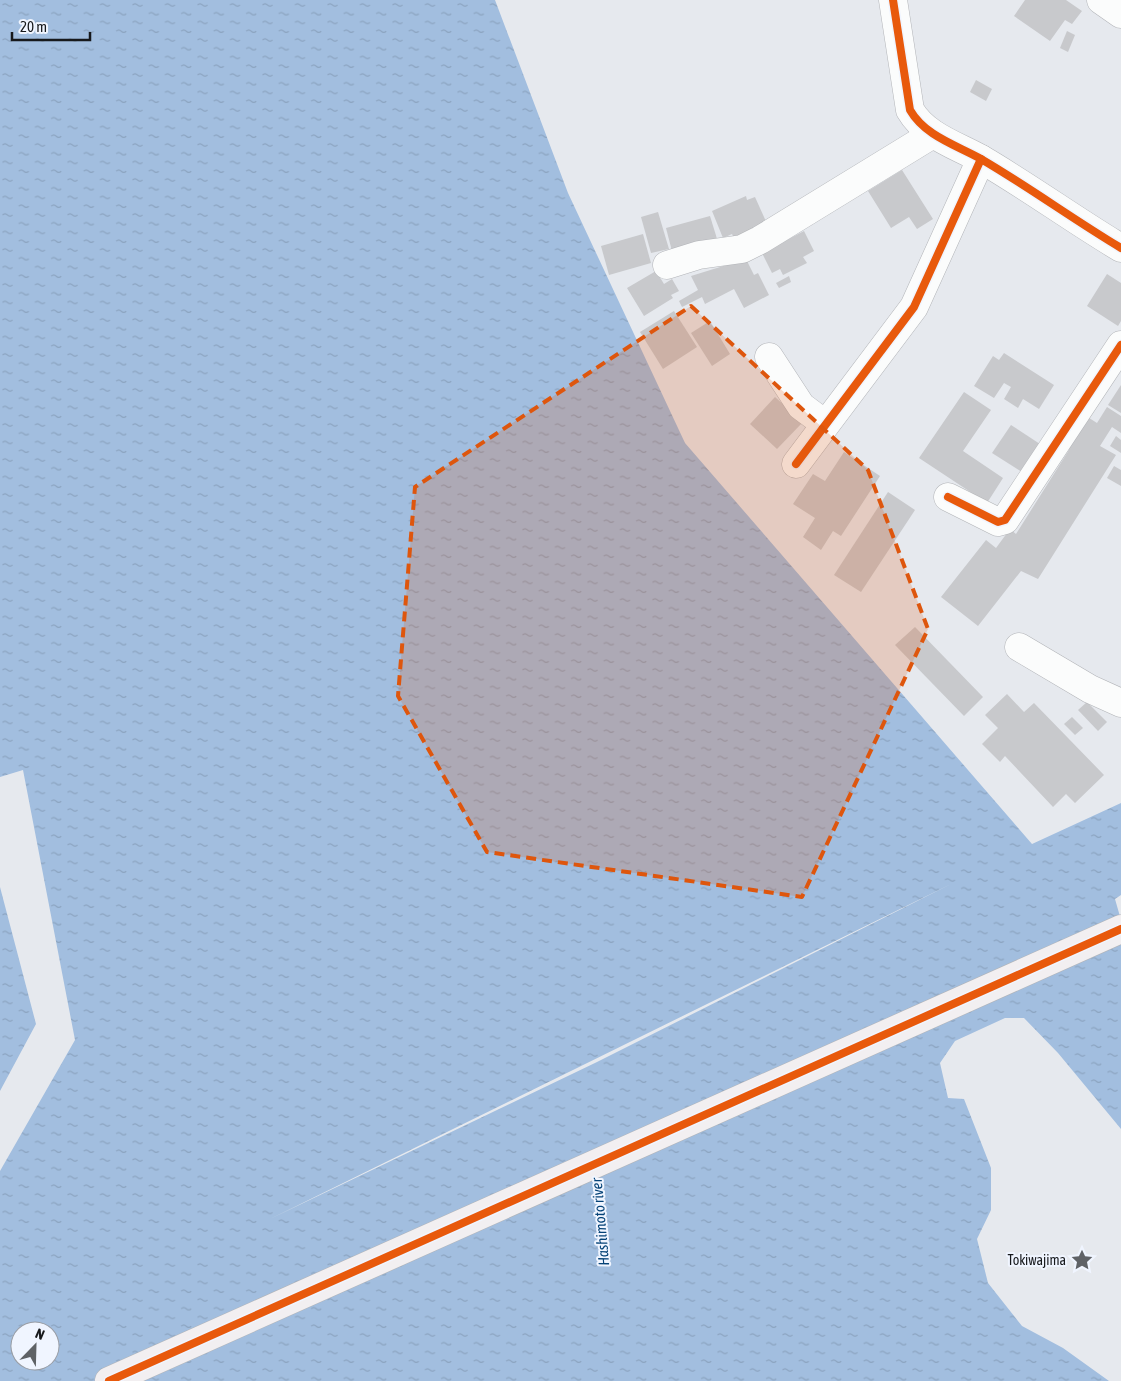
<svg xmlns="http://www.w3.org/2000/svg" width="1121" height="1381" viewBox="0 0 1121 1381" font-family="'Asap Condensed',sans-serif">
<defs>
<pattern id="water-ripples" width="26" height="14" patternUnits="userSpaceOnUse" patternTransform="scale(1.25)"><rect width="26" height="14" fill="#a2bedf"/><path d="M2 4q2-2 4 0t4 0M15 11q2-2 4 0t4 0" fill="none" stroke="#8ba3bf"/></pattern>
</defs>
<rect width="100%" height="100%" fill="#e6e9ee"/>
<path fill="url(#water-ripples)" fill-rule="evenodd" d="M0 0H495L568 193 685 443 1032 844 1121 803V895L1115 899 1121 920V1129L1058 1053 1024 1018H1005L955 1041 940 1063 948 1098 964 1099 991 1168V1210L977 1239 988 1283 1022 1326 1063 1348 1109 1381H0ZM951 884 597 1062 270 1219ZM20 1331H50V1361H20Z"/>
<path fill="#e6e9ee" d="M23 770 75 1040 0 1171V1091L36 1024 0 887V777Z"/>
<g fill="#c8c9cc">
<path d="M1025 0H1066L1082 11 1072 24 1065 20 1050 41 1014 16Z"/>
<path d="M1067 31 1075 35 1068 52 1060 48Z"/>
<path d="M976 80 992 89 986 101 970 92Z"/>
<path d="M902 170 933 219 917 229 909 217 891 228 868 191Z"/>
<path d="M746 196 747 200 755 197 768 226 735 240 732 234 723 238 712 211Z"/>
<path d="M658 212 669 249 651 253 641 217Z"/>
<path d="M710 216 718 242 673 255 666 228Z"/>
<path d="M804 231 814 251 803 257 807 263 783 275 780 269 772 273 762 253Z"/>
<path d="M643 234 651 263 609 275 601 246Z"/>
<path d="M746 259 754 275 758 273 769 295 744 308 734 289 705 304 702 297 682 307 679 301 698 290 691 276Z"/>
<path d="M656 271 664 284 672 279 679 291 671 295 673 298 644 316 627 288Z"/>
<path d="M1107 274 1121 283V321L1118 326 1087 306Z"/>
<path d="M789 276 791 282 779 288 776 283Z"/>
<path d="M674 311 697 347 663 369 640 332Z"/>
<path d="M710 321 730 354 712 366 691 333Z"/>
<path d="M1004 353 1054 385 1039 409 1023 399 1018 408 1004 399 1011 387 1004 383 994 398 974 386 993 356 999 360Z"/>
<path d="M1121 385V413L1108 405Z"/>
<path d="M964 392 991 410 963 451 1003 478 987 503 919 458Z"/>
<path d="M775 397 803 422 777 449 750 424Z"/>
<path d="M1107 407 1121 416V433L1112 427 1100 446 1116 455 1038 579 1021 571 978 626 941 597 986 540 996 548 1010 529 1016 534 1069 450 1065 448 1086 416 1097 423Z"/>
<path d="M1011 425 1040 444 1022 472 992 453Z"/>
<path d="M1116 436 1121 440V453L1110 446Z"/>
<path d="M844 452 880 476 841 536 833 531 821 550 803 537 815 518 793 504 813 474 825 481Z"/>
<path d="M1114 466 1121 470V486L1107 478Z"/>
<path d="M888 492 915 510 861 592 834 575Z"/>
<path d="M915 627 983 697 964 716 895 645Z"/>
<path d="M1007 694 1024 712 1034 703 1104 775 1075 803 1066 794 1053 807 1005 756 1000 762 982 744 998 728 985 715Z"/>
<path d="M1087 702 1107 722 1098 731 1078 710Z"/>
<path d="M1072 717 1083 728 1075 735 1064 724Z"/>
</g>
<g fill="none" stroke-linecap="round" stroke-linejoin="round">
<g stroke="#b2b4b8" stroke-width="29">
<g id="street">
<path d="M893 0 910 110C925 136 956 145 981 159 1029 187 1074 220 1121 248"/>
<path d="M1101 0 1121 14"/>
<path d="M667 265 699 255 742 249 760 240 933 134"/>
<path d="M769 357 801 406 825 424"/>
<path d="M796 464 914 307 981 159"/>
<path d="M948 497 998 522 1005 520 1121 345"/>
<path d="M1019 647 1090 689 1121 703"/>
</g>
</g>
<g stroke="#b2b4b8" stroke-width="29">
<path id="secondary" d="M109 1381 1121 929"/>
</g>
<use href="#street" stroke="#fbfcfc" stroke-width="28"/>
<use href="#secondary" stroke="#f2eff1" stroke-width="28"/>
<g stroke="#f0f5ff" stroke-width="11">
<g id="cycleway">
<path d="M893 0 910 110C925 136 956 145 981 159 1029 187 1074 220 1121 248"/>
<path d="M796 464 914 307 981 159"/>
<path d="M948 497 998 522 1005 520 1121 345"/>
<path d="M109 1381 1121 929"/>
</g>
</g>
<use href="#cycleway" stroke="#e8590c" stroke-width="8"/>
</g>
<path fill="#de560d" fill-opacity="0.2" stroke="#de560d" stroke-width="4" stroke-dasharray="10 6" stroke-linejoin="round" d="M691 306 868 470 928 629 802 897 487 852 398 696 415 487Z"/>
<defs>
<g id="sight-bare" transform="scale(1.725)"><path d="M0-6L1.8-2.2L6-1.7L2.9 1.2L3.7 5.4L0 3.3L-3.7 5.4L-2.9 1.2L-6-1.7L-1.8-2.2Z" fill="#5f6266" stroke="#f0f5ff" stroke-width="2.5" paint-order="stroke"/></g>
</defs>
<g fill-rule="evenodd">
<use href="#sight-bare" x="1082" y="1260"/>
</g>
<g text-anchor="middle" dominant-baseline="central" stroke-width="4" stroke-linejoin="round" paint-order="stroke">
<g font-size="14" fill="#17191c" stroke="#f0f5ff" text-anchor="end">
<text x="1066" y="1260">Tokiwajima</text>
</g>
<g font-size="15" font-style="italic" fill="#044277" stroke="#f0f5ff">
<text transform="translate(600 1222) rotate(-95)">Hashimoto river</text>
</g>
</g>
<g transform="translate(35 1346) rotate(23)"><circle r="24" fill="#f0f5ff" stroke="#999da4"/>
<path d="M0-4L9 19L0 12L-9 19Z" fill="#5f6266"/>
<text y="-8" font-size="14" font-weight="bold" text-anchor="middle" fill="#17191c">N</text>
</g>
<path d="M12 32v8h78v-8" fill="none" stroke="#17191c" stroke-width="2.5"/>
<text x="20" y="32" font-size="15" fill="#17191c" stroke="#f0f5ff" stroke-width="4" paint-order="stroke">20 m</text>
</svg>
